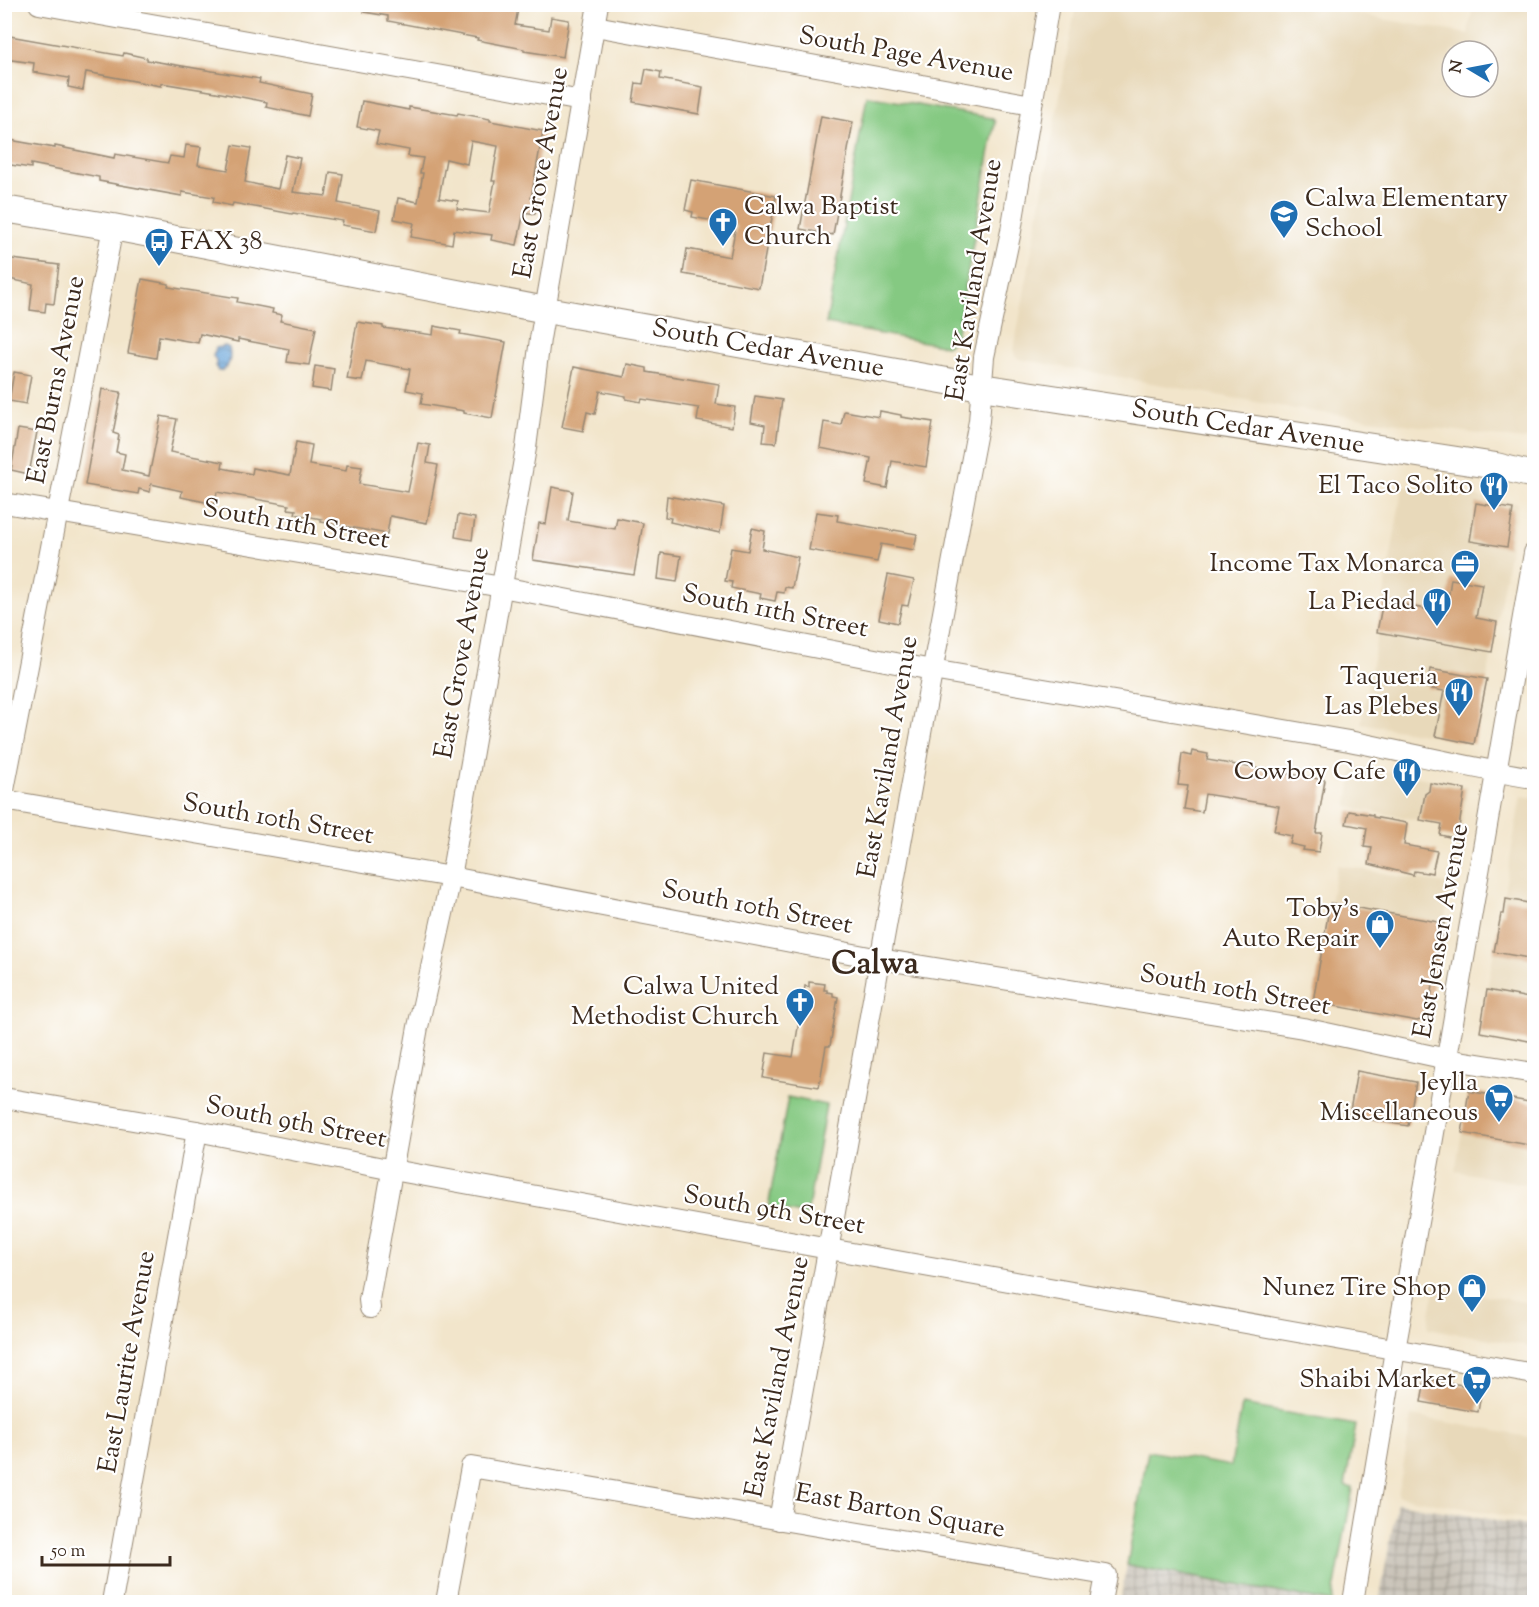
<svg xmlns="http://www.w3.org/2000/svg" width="1539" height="1607" viewBox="0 0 1539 1607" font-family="'Sorts Mill Goudy',serif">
<defs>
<pattern id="industrial-grid" width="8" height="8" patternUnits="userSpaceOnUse" patternTransform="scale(1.5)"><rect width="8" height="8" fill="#c9c3b8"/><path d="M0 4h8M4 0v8" fill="none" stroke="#a49f95"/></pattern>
<pattern id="water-waves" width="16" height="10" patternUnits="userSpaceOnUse" patternTransform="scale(1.5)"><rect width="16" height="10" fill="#68a4d9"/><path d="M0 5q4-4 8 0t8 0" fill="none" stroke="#5786af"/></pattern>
</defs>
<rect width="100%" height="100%" fill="#fff"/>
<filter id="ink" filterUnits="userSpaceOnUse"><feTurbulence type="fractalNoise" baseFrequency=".0167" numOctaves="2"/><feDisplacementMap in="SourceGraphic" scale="12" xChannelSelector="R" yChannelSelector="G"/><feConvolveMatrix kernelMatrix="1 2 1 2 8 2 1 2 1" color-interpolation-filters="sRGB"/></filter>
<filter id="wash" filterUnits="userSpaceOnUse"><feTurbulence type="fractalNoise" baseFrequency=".008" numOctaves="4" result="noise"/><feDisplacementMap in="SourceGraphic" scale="24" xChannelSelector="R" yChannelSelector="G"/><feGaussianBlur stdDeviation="1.35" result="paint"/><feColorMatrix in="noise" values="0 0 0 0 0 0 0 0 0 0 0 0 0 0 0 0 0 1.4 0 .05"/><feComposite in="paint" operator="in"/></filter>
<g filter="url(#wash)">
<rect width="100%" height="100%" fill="#f2e5cb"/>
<g fill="#e8d9ba" fill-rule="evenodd">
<path d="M1076 5H1303L1468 34 1473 5H1534V408L1529 435 1527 439 1523 440 1295 409 1020 359 1015 356 1014 350ZM1452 51H1488V87H1452Z"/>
<path d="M1403 486 1518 503 1497 622 1383 601Z"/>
<path d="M1378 632 1492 652 1487 679 1430 669 1427 688 1444 691 1435 736 1361 723Z"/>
<path d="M1354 766 1468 786 1461 828 1347 807Z"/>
<path d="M1521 796 1534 798V999L1487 990Z"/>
<path d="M1337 865 1451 885 1444 923 1330 903Z"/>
<path d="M1462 1133 1534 1146V1186L1455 1171Z"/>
<path d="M1435 1286 1534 1304V1347L1428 1328Z"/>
<path d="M1412 1416 1534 1438V1521L1398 1496Z"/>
</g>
<g fill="url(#industrial-grid)">
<path d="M1397 1503 1534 1527V1602H1379Z"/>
<path d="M1127 1565 1332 1602H1120Z"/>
</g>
<g fill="#85c982" stroke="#607a50" stroke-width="1.5">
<path d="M867 96 992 118 995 122 956 338 946 346 826 324Z"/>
<path d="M788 1097 826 1105 807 1215 768 1208Z"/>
<path d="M1242 1405 1356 1425 1345 1486 1353 1488 1332 1602 1127 1565 1148 1451 1231 1466Z"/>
</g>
<path fill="url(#water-waves)" stroke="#52677c" stroke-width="1.5" d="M225 346 229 348C231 357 230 371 218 371L216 367V361L213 356 216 348Z"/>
<g id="blocks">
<g fill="#d4a275" fill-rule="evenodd">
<path d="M364 4H495L518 9 515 25 549 30 551 17 569 20 563 57 524 51V49L477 40 478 38 388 21V16L364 12Z"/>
<path d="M4 35 123 56 124 53 147 58V60L260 79 259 83 312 94 308 116 266 107 267 102 216 92 161 83V86L86 72 83 90 68 87 69 78 33 72 34 63 4 59Z"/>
<path d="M646 69 661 72 660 79 703 87 699 114 633 102 636 83 643 84Z"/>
<path d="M362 101 409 110V107L457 115 458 113 490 119V121L543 131 531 198 538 199 535 214 524 212 517 245 491 240 492 235 454 230 452 244 411 237 414 223 394 219 398 198 418 202 423 173H420L423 158 408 156 409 150 376 144 379 131 357 127ZM471 141 498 146 492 181H495L489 213 457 209 458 201 439 198 446 159 467 164Z"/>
<path d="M821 116 853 122 833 235 800 229Z"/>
<path d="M4 139 55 148V146L114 158 115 154 168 163 170 156 184 158 186 145 201 147 198 165 228 170 233 145 251 148 245 182 278 189 285 155 300 158 293 192 326 196 330 172 343 174 338 203 380 211 376 231 342 225 343 221 293 213 292 214 233 203 232 206 213 202 214 197 182 192V196L99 181V177L31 164V168L4 164Z"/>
<path d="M691 180 776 196 759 288 683 274 687 249 730 257 736 225 692 217 693 212 685 210Z"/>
<path d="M4 258 59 265 54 304 46 303 45 312 30 310 33 284 4 278Z"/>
<path d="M142 279 169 284 168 287 238 298 237 302 273 309 272 313 282 315 280 321 316 328 309 365 287 362 289 349 238 339V342L200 334 198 343 159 336 156 358 128 353Z"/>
<path d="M357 322 383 326V328L433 335 434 326 461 331 460 334 506 342 492 418 464 413V411L421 404 423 393 406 390 410 369 366 361 362 381 347 379Z"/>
<path d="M627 364 647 368V372L719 384 716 404 735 407 732 427 697 421 699 408 642 399 641 402 626 399V396L600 391 595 414 587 412 583 431 562 427 574 367 624 377Z"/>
<path d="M315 366 334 369 331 391 312 388Z"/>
<path d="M14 372 31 375 26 404 9 401Z"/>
<path d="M102 389 121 392 113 433 119 435 116 452 125 454 122 470 149 476 161 416 177 419 170 452 223 462 222 468 252 474 253 468 290 475 296 442 312 445 309 465 346 471 347 465 362 467 359 484 408 492 418 443 430 445 427 463 438 465 427 523 390 516 387 534 321 522 322 519 295 514 296 510 288 509 289 505 217 492 215 504 181 497 182 491 151 484 150 492 139 489 138 494 85 485Z"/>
<path d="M755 396 782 400 776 443 763 442 765 425 751 422Z"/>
<path d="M844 411 879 417 880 411 901 415V417L933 422 926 467 892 461 887 488 866 484 871 458 820 448 824 422 841 425Z"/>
<path d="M18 429 37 432 29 474 11 470Z"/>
<path d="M552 487 573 491 568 521 615 529 617 518 643 523 634 575 533 560 539 523 546 524Z"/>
<path d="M667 496 724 506 720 533 670 522 671 518 665 517Z"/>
<path d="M1476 503 1513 509 1507 547 1470 541Z"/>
<path d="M816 512 838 515 837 521 893 531 894 530 917 534 914 550 881 544 877 562 809 550Z"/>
<path d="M458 515 475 518 472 540 455 537Z"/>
<path d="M752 528 765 531 762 549 798 557 792 588 785 587 784 593 777 592 775 601 760 598 761 594 731 588 732 582 725 581 731 548 748 551Z"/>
<path d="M661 553 681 556 677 582 658 579Z"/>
<path d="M888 575 914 580 908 606 902 605 898 623 879 619Z"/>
<path d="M1451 579 1482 584 1476 618 1497 622 1492 652 1377 632 1383 601 1446 613Z"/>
<path d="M1430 669 1487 679 1474 744 1435 736 1444 691 1427 688Z"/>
<path d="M1192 751 1208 754 1207 760 1325 780 1316 833H1322L1319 852 1303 850 1304 847 1290 844 1292 836 1277 833 1278 831H1274L1279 806 1205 794 1202 812 1184 809 1188 786 1178 785 1182 754 1191 756Z"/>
<path d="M1430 783 1465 789 1459 827 1456 826 1454 838 1440 835 1442 824 1420 820 1425 794 1429 791Z"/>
<path d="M1349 811 1373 815V817L1407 823 1404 845 1437 851 1432 873 1427 872V873L1414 871 1413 875 1369 864 1372 848 1364 847 1367 828 1346 824Z"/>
<path d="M1506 899 1534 904V959L1494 952 1501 914H1504Z"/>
<path d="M1330 903 1444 923 1428 1014 1424 1019 1417 1021 1313 1002Z"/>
<path d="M809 982 825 984 824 990H827V992L833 993V996L838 997 830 1046H826L819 1087 763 1078 767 1053 793 1057 805 986 809 987Z"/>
<path d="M1487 990 1534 999V1042L1480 1032Z"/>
<path d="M1357 1071 1416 1082 1408 1126 1349 1116Z"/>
<path d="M1469 1091 1534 1103V1146L1462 1133Z"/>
<path d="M1425 1379 1482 1388 1478 1412 1421 1402Z"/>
</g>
</g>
</g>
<g filter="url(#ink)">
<use href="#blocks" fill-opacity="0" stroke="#968874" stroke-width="1.5"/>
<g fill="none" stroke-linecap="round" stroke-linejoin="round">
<g stroke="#968874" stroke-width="22">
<g id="minor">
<path d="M39 4 582 101"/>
<path d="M595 26 1032 105"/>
<path d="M4 503 502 587 932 670 1349 741C1411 753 1472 769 1534 778"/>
<path d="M4 790 113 227"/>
<path d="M4 800 451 877 880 959 1303 1028 1447 1059 1534 1073"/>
<path d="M4 1098 197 1131 393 1170 829 1249 1534 1374"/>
<path d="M370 1308 369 1300 418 1027 451 877 526 448 540 339 598 4"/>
<path d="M779 1520C847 1153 909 786 979 421L984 357 1011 231 1049 4"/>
<path d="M112 1602 197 1131"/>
<path d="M446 1602 471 1467 1106 1575 1101 1602"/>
<path d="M1353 1602 1395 1350 1431 1150 1534 553"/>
</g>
</g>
<g stroke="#968874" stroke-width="28">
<path id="major" d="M4 209 113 227 546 310 981 387 1496 466 1534 475"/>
</g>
<use href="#minor" stroke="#fff" stroke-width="20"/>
<use href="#major" stroke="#fff" stroke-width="26"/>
</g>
</g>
<defs>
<g id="school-pin" transform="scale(1.5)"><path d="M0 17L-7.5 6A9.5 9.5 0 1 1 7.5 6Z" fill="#1f6fb2" stroke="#fff"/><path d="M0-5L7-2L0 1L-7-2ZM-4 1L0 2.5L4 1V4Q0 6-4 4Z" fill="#fff"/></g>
<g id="church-pin" transform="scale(1.5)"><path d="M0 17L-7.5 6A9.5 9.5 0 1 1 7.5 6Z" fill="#1f6fb2" stroke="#fff"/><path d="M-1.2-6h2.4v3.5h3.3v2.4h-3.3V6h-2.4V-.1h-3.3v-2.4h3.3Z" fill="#fff"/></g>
<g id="bus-pin" transform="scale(1.5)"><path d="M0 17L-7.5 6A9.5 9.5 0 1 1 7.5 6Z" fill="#1f6fb2" stroke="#fff"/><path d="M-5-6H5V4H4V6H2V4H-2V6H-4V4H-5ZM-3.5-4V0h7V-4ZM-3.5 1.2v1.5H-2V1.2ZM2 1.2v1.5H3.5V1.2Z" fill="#fff"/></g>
<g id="restaurant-pin" transform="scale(1.5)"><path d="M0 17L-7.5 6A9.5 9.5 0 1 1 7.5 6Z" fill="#1f6fb2" stroke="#fff"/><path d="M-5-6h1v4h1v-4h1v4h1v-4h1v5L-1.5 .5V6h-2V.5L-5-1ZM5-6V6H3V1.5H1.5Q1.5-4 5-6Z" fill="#fff"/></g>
<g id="office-pin" transform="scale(1.5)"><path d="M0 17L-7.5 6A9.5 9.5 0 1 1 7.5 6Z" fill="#1f6fb2" stroke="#fff"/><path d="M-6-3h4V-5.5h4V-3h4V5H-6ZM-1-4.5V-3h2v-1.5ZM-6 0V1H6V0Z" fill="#fff"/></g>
<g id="shop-pin" transform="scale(1.5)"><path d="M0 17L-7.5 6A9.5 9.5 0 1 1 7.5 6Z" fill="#1f6fb2" stroke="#fff"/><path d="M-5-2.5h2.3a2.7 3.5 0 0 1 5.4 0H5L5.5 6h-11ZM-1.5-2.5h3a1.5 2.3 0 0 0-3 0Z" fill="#fff"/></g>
<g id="supermarket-pin" transform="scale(1.5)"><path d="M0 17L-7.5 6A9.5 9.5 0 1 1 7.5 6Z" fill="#1f6fb2" stroke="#fff"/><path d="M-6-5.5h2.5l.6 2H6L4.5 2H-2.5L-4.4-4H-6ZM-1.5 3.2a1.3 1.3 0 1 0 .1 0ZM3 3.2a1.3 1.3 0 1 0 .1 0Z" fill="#fff"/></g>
</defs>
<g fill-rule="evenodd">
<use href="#school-pin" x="1284" y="214"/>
<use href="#church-pin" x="723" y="222"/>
<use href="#bus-pin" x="159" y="242"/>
<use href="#restaurant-pin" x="1494" y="486"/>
<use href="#office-pin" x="1465" y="564"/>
<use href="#restaurant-pin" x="1437" y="602"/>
<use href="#restaurant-pin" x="1459" y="692"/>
<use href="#restaurant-pin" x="1407" y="772"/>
<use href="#shop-pin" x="1380" y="924"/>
<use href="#church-pin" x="800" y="1002"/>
<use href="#supermarket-pin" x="1499" y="1098"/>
<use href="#shop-pin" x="1472" y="1288"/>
<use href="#supermarket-pin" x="1477" y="1380"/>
</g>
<g text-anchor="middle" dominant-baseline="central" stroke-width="4.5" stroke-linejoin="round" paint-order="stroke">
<g font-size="26" fill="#3b2a1e" stroke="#fff">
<text transform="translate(906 55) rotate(10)">South Page Avenue</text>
<text transform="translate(542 173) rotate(-80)">East Grove Avenue</text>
<text transform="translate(975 280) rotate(-81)">East Kaviland Avenue</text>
<text transform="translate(768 349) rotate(10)">South Cedar Avenue</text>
<text transform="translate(57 380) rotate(-79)">East Burns Avenue</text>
<text transform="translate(1248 428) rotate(9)">South Cedar Avenue</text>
<text transform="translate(296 525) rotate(10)">South 11th Street</text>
<text transform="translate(775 612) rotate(11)">South 11th Street</text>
<text transform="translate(463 653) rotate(-80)">East Grove Avenue</text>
<text transform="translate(889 757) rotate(-80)">East Kaviland Avenue</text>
<text transform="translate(278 820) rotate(10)">South 10th Street</text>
<text transform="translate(757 908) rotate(11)">South 10th Street</text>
<text transform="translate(1442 931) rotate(-80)">East Jensen Avenue</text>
<text transform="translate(1235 991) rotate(10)">South 10th Street</text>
<text transform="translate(296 1123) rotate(11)">South 9th Street</text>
<text transform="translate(774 1211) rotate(10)">South 9th Street</text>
<text transform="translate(128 1362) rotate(-80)">East Laurite Avenue</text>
<text transform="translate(778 1377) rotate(-79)">East Kaviland Avenue</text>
<text transform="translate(900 1512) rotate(10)">East Barton Square</text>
</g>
<g font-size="26" fill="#3b2a1e" stroke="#fff" text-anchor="end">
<text x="1305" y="199" text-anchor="start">Calwa Elementary<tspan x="1305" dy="30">School</tspan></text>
<text x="744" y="207" text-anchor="start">Calwa Baptist<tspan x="744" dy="30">Church</tspan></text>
<text x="180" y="242" text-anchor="start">FAX 38</text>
<text x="1473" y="486">El Taco Solito</text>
<text x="1444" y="564">Income Tax Monarca</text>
<text x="1416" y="602">La Piedad</text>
<text x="1438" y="677">Taqueria<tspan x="1438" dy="30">Las Plebes</tspan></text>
<text x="1386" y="772">Cowboy Cafe</text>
<text x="1359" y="909">Toby's<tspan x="1359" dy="30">Auto Repair</tspan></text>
<text x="779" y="987">Calwa United<tspan x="779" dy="30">Methodist Church</tspan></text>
<text x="1478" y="1083">Jeylla<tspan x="1478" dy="30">Miscellaneous</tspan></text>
<text x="1451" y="1288">Nunez Tire Shop</text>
<text x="1456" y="1380">Shaibi Market</text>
</g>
<g font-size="32" font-weight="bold" fill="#3b2a1e" stroke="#fff">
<text x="875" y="965">Calwa</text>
</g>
</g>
<rect width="1539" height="1607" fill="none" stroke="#fff" stroke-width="24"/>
<g transform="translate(1470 69) rotate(280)"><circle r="28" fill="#ffffff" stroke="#b1aaa5" stroke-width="1.5"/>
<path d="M0-4.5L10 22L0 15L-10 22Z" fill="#1f6fb2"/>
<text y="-9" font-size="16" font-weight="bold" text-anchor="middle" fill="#3b2a1e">N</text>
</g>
<path d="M42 1556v9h128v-9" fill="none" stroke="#3b2a1e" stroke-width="3"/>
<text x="51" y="1556" font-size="18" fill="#3b2a1e" stroke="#ffffff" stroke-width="4.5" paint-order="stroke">50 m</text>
</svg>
